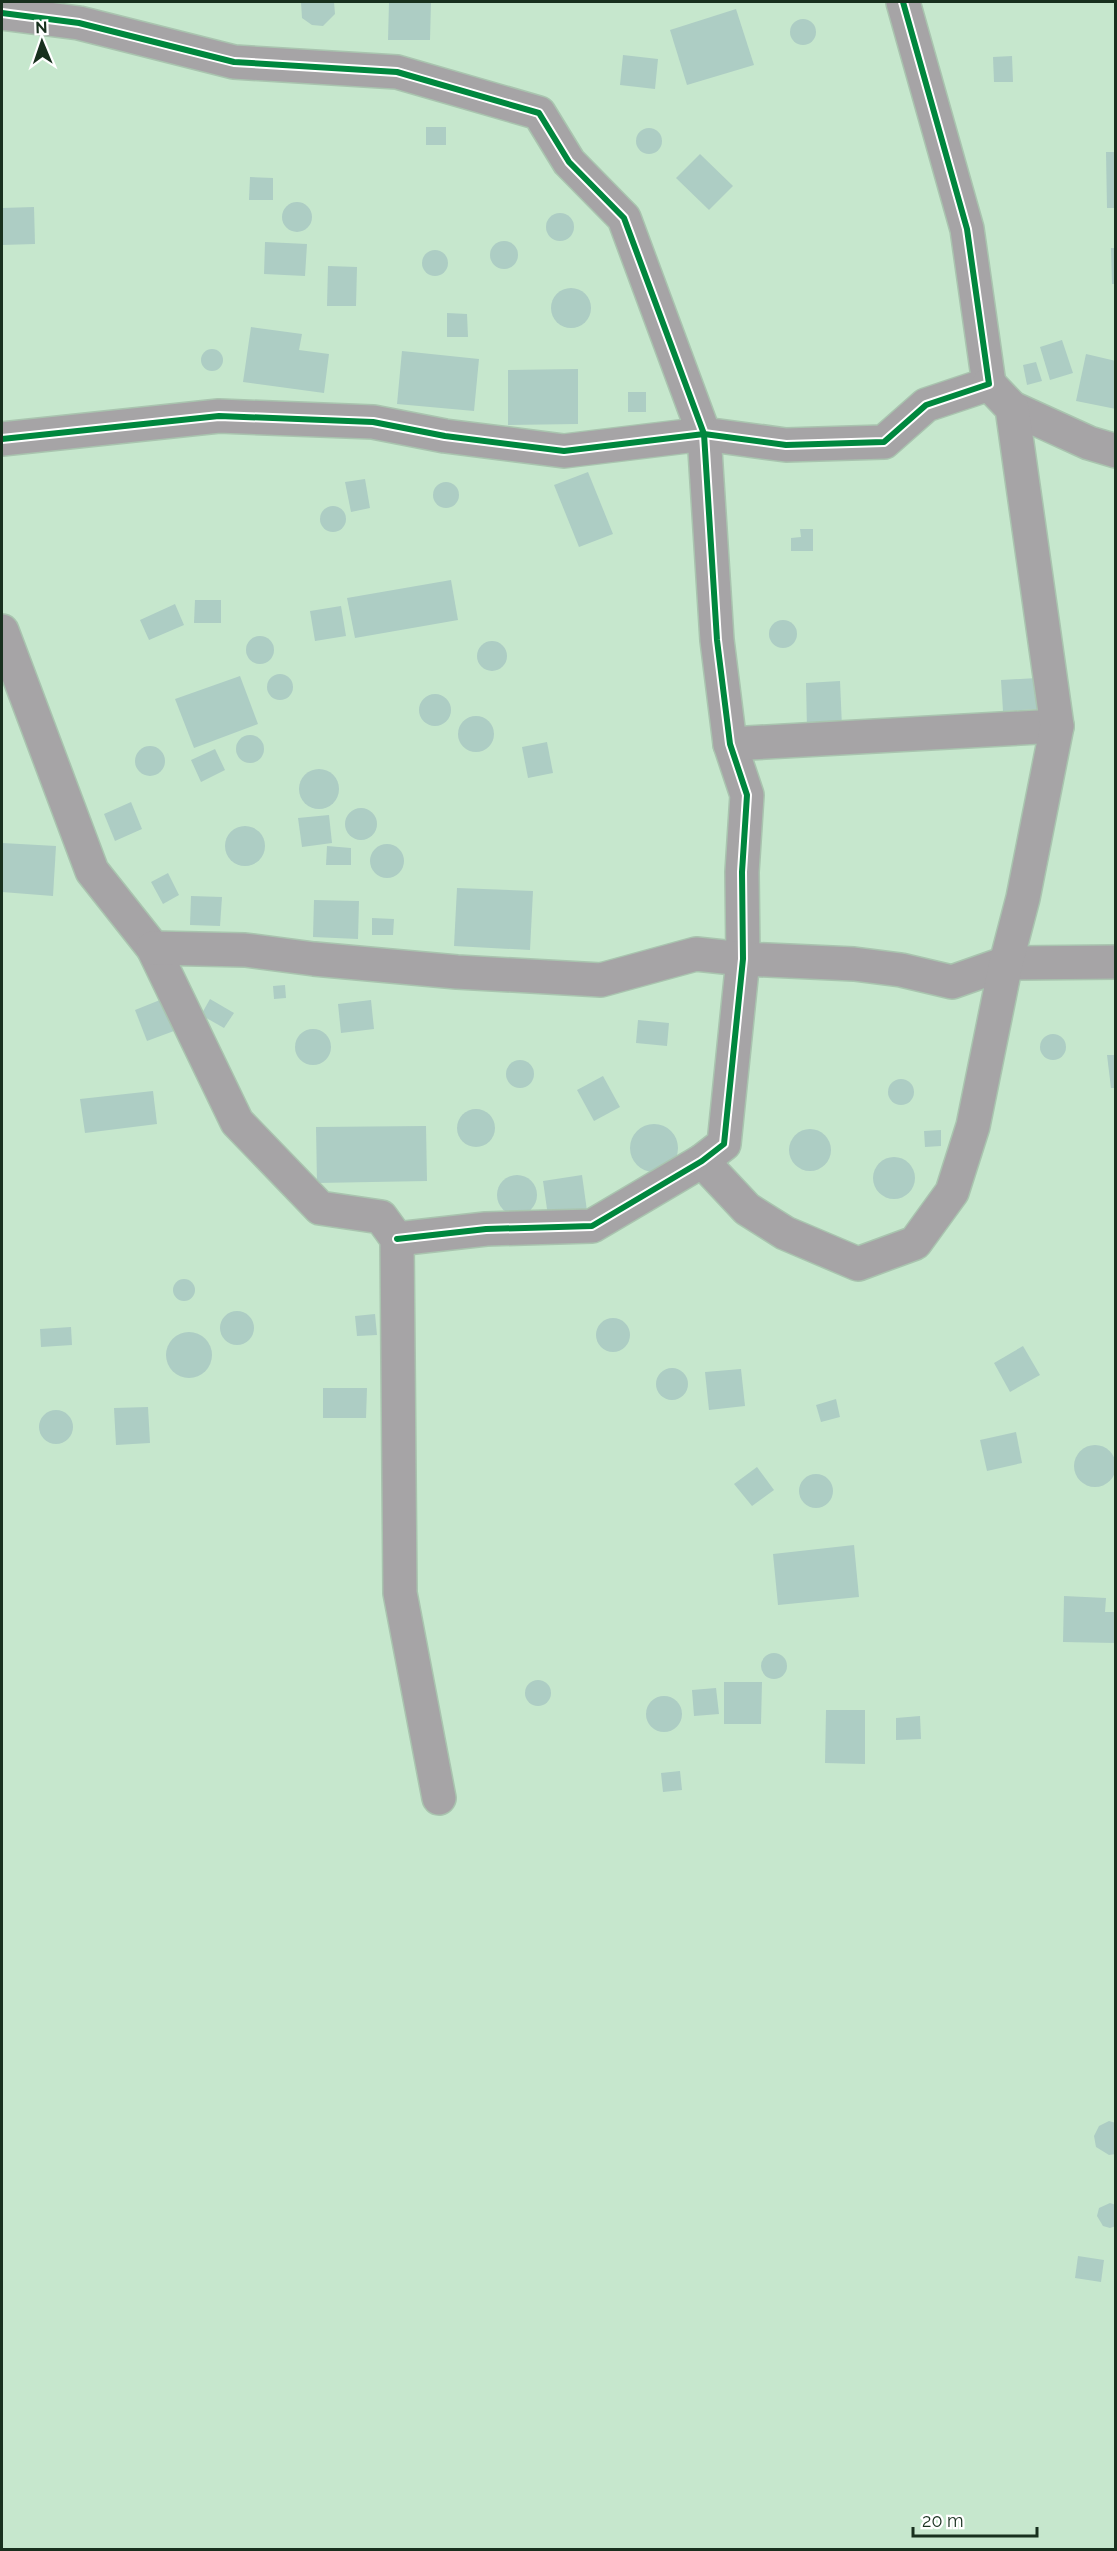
<svg xmlns="http://www.w3.org/2000/svg" width="1117" height="2551" viewBox="0 0 1117 2551" font-family="Raleway,sans-serif">
<rect width="100%" height="100%" fill="#c6e7cd"/>
<g fill="#adcdc4">
<path d="M301 2H334L335 14 323 26 312 25 302 18Z"/>
<path d="M389 2H431L430 40H388Z"/>
<path d="M736 9 754 65 687 85 670 30Z"/>
<circle cx="803" cy="32" r="13"/>
<path d="M623 55 658 59 655 89 620 85Z"/>
<path d="M1012 56 1013 82H994L993 57Z"/>
<rect x="426" y="127" width="20" height="18"/>
<circle cx="649" cy="141" r="13"/>
<path d="M1106 152H1116V208H1107Z"/>
<path d="M700 154 733 186 709 210 676 178Z"/>
<path d="M250 177 273 178V200H249Z"/>
<circle cx="297" cy="217" r="15"/>
<path d="M34 207 35 244 2 245V208Z"/>
<circle cx="560" cy="227" r="14"/>
<circle cx="504" cy="255" r="14"/>
<path d="M265 242 307 244 305 276 264 274Z"/>
<path d="M1111 248H1116V284H1112Z"/>
<circle cx="435" cy="263" r="13"/>
<path d="M328 266 357 267 356 306H327Z"/>
<circle cx="571" cy="308" r="20"/>
<path d="M447 313 467 314 468 337H447Z"/>
<path d="M251 327 302 334 299 350 329 354 324 393 243 382Z"/>
<path d="M1062 340 1073 373 1050 380 1040 347Z"/>
<circle cx="212" cy="360" r="11"/>
<path d="M402 351 479 359 474 411 397 404Z"/>
<path d="M1086 354 1116 361V409L1076 401Z"/>
<path d="M1036 362 1042 381 1027 385 1023 365Z"/>
<path d="M578 369V424L508 425V370Z"/>
<rect x="628" y="392" width="18" height="20"/>
<path d="M588 472 613 534 579 547 554 485Z"/>
<path d="M365 479 370 508 351 512 345 482Z"/>
<circle cx="446" cy="495" r="13"/>
<circle cx="333" cy="519" r="13"/>
<path d="M800 529H813V551H791V538L801 537Z"/>
<path d="M451 580 458 620 355 638 347 598Z"/>
<path d="M195 600H221V623H194Z"/>
<path d="M175 604 184 625 149 640 140 620Z"/>
<path d="M341 606 346 636 315 641 310 611Z"/>
<circle cx="783" cy="634" r="14"/>
<circle cx="260" cy="650" r="14"/>
<circle cx="492" cy="656" r="15"/>
<circle cx="280" cy="687" r="13"/>
<path d="M240 676 258 724 194 748 175 699Z"/>
<path d="M1037 678 1039 709 1003 711 1001 680Z"/>
<path d="M840 681 842 727 807 729 806 683Z"/>
<circle cx="435" cy="710" r="16"/>
<circle cx="476" cy="734" r="18"/>
<circle cx="250" cy="749" r="14"/>
<path d="M547 742 553 773 528 778 522 747Z"/>
<circle cx="150" cy="761" r="15"/>
<path d="M215 749 225 770 201 782 191 760Z"/>
<circle cx="319" cy="789" r="20"/>
<path d="M131 802 142 829 115 841 104 814Z"/>
<circle cx="361" cy="824" r="16"/>
<path d="M329 815 332 843 302 847 298 818Z"/>
<circle cx="245" cy="846" r="20"/>
<path d="M2 843 56 846 53 896 2 892Z"/>
<circle cx="387" cy="861" r="17"/>
<path d="M327 846 351 848V865H326Z"/>
<path d="M168 873 179 895 163 904 151 882Z"/>
<path d="M457 888 533 891 530 950 454 946Z"/>
<path d="M191 896 222 897 220 926 190 925Z"/>
<path d="M314 900 359 901 358 939 313 937Z"/>
<path d="M372 918 394 919 393 935H372Z"/>
<path d="M285 985 286 998 274 999 273 986Z"/>
<path d="M170 996 182 1028 147 1041 135 1010Z"/>
<path d="M210 999 234 1013 224 1028 201 1015Z"/>
<path d="M371 1000 374 1029 341 1033 338 1004Z"/>
<path d="M638 1020 669 1023 667 1046 636 1043Z"/>
<circle cx="313" cy="1047" r="18"/>
<circle cx="1053" cy="1047" r="13"/>
<path d="M1107 1055H1116V1088H1111Z"/>
<circle cx="520" cy="1074" r="14"/>
<path d="M603 1076 620 1107 594 1121 577 1090Z"/>
<circle cx="901" cy="1092" r="13"/>
<path d="M153 1091 157 1124 85 1133 80 1099Z"/>
<circle cx="476" cy="1128" r="19"/>
<circle cx="654" cy="1148" r="24"/>
<path d="M426 1126 427 1181 317 1183 316 1127Z"/>
<circle cx="810" cy="1150" r="21"/>
<path d="M941 1130V1146L925 1147 924 1131Z"/>
<circle cx="894" cy="1178" r="21"/>
<circle cx="517" cy="1195" r="20"/>
<path d="M582 1175 588 1218 549 1223 543 1181Z"/>
<circle cx="184" cy="1290" r="11"/>
<circle cx="237" cy="1328" r="17"/>
<path d="M375 1314 377 1335 357 1336 355 1316Z"/>
<circle cx="613" cy="1335" r="17"/>
<path d="M71 1327 72 1345 41 1347 40 1329Z"/>
<circle cx="189" cy="1355" r="23"/>
<path d="M1023 1346 1040 1375 1010 1392 994 1363Z"/>
<circle cx="672" cy="1384" r="16"/>
<path d="M741 1369 745 1406 709 1410 705 1372Z"/>
<path d="M323 1388H367L366 1418H323Z"/>
<path d="M836 1399 840 1417 821 1422 816 1405Z"/>
<path d="M148 1407 150 1443 116 1445 114 1408Z"/>
<circle cx="56" cy="1427" r="17"/>
<path d="M1016 1432 1022 1463 987 1471 980 1440Z"/>
<circle cx="1095" cy="1466" r="21"/>
<path d="M757 1467 774 1490 752 1506 734 1484Z"/>
<circle cx="816" cy="1491" r="17"/>
<path d="M854 1545 859 1597 778 1605 773 1554Z"/>
<path d="M1064 1596 1106 1598 1105 1612H1116V1643L1063 1642Z"/>
<circle cx="774" cy="1666" r="13"/>
<circle cx="538" cy="1693" r="13"/>
<path d="M724 1682H762L761 1724H724Z"/>
<path d="M716 1688 719 1714 694 1716 692 1690Z"/>
<circle cx="664" cy="1714" r="18"/>
<path d="M826 1710H865V1764L825 1763Z"/>
<path d="M920 1716 921 1739 896 1740V1718Z"/>
<path d="M680 1771 682 1790 663 1792 661 1773Z"/>
<path d="M1109 2121 1116 2123V2154L1109 2155 1096 2147 1094 2136 1099 2126Z"/>
<path d="M1110 2203 1116 2205V2226L1110 2228 1103 2226 1097 2216 1099 2208Z"/>
<path d="M1078 2256 1104 2260 1101 2282 1075 2278Z"/>
</g>
<g fill="none" stroke-linecap="round" stroke-linejoin="round">
<g stroke="#a9c4af" stroke-width="36">
<g id="minor">
<path d="M2 13 79 23 234 62 397 72 539 113 569 162 624 218 704 434 786 445 884 442 926 405 989 384 967 229 903 2"/>
<path d="M1012 408 1089 443 1116 451"/>
<path d="M2 439 219 416 373 422 445 436 564 451 704 434 717 640 730 744 747 795 742 872 743 959 724 1144 702 1161 592 1226 486 1229 397 1239"/>
<path d="M2 631 92 871 153 948 237 1122 320 1208 381 1217 397 1239 400 1593 439 1798"/>
<path d="M730 744 1057 726"/>
<path d="M153 948 245 950 314 959 457 972 601 980 696 954 743 959 854 964 901 970 952 982 1006 963 1116 962"/>
<path d="M702 1161 747 1209 785 1233 858 1264 915 1243 952 1192 973 1126 1006 963 1023 898 1057 726 1012 408 989 384"/>
</g>
</g>
<use href="#minor" stroke="#a6a4a6" stroke-width="33"/>
<g stroke="#fff" stroke-width="10">
<g id="cycleway">
<path d="M2 13 79 23 234 62 397 72 539 113 569 162 624 218 704 434 786 445 884 442 926 405 989 384 967 229 903 2"/>
<path d="M2 439 219 416 373 422 445 436 564 451 704 434 717 640 730 744 747 795 742 872 743 959 724 1144 702 1161 592 1226 486 1229 397 1239"/>
</g>
</g>
<use href="#cycleway" stroke="#00873e" stroke-width="6"/>
</g>
<rect width="1117" height="2551" fill="none" stroke="#18301e" stroke-width="6"/>
<g transform="translate(42 42) rotate(358)" stroke="#ffffff" stroke-width="4.5" paint-order="stroke">
<path d="M0-4.5L10 22L0 15L-10 22Z" fill="#18301e"/>
<text y="-9" font-size="16" font-weight="bold" text-anchor="middle" fill="#18301e">N</text>
</g>
<path d="M913 2527v9h124v-9" fill="none" stroke="#18301e" stroke-width="3"/>
<text x="922" y="2527" font-size="18" fill="#18301e" stroke="#ffffff" stroke-width="4.5" paint-order="stroke">20 m</text>
</svg>
